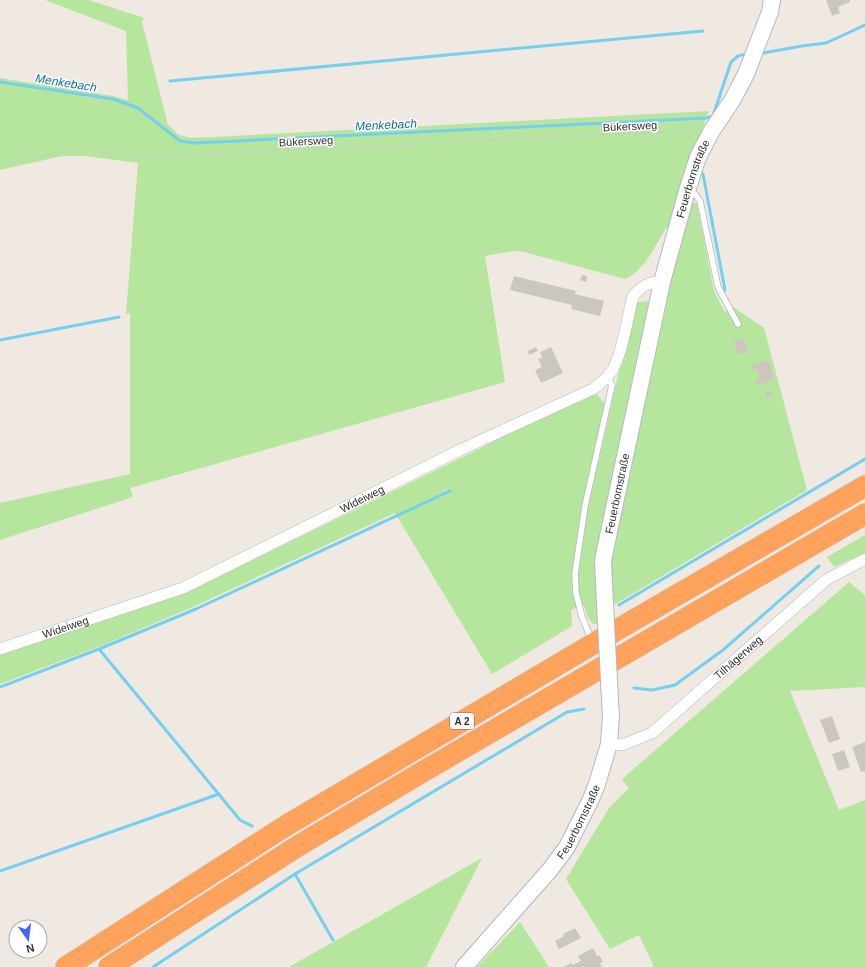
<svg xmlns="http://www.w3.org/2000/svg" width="865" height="967" viewBox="0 0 865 967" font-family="Helvetica,sans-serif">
<rect width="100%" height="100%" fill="#efe9e1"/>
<g fill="#b6e59e">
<path d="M45 0H89L144 18 142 22 168 125 179 135 192 138 709 111 686 175 671 229 666 228C655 246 645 270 625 279L524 252 513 251 485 256 505 382 130 488 133 497 0 540V503L130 474V313L126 314 138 163 84 156H62L0 170V78L113 96 128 100 126 31Z"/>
<path d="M690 201 697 204 714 291 725 312 732 306 764 328 807 490 612 606 610 560 663 303Z"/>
<path d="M651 301 601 621 596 624H593L588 618 584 605 571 610 572 626 492 674 395 513 195 606 98 647 0 684V655L190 591 595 392 605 404 592 463 599 461 631 316 638 302Z"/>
<path d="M865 535V553L834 567 827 557Z"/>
<path d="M849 582 865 595V687L790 691 839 810 865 800V967H654L639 935 610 949 566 879 609 808 629 788 622 779Z"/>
<path d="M482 858 426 967H289Z"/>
<path d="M520 922 549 967H477Z"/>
</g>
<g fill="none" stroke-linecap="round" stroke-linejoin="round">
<g stroke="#75cff0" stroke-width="3">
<path d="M763 53 802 46 826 43 865 25"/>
<path d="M170 81 703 31"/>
<path d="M0 82 113 99 138 108 180 141 195 143 707 118 713 116 731 62 738 56 746 54"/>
<path d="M703 174 725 290"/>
<path d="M0 340 119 317"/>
<path d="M619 605 865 459"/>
<path d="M99 649 240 820 252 826"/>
<path d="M0 687 99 649 196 609 450 491"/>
<path d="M634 688 652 690 675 685 723 650 819 566"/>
<path d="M0 871 219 794"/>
<path d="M295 874 333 940"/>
<path d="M153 967 295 874 567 712 584 709"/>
</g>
</g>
<g fill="#cbc7bf">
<path d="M826 0H850V2L838 7 840 13 832 16Z"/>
<path d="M582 275 587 276 586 282 580 280Z"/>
<path d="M514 276 576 291 575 294 604 301 600 316 571 309 572 305 510 290Z"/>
<path d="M744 338 748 352 737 354 734 341Z"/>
<path d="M536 347 538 351 529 355 528 351Z"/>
<path d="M551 347 563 373 541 383 535 370 542 367 538 359 542 358 540 352Z"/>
<path d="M769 360 774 380 757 385 755 379 760 378 757 369 753 371 751 365Z"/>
<path d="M770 390 772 396 766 398 765 392Z"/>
<path d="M832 716 840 739 829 743 820 720Z"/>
<path d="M865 742V771L861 772 852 747Z"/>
<path d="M844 750 850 767 838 771 832 754Z"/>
<path d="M575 928 581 938 559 949 555 941 564 936 563 934Z"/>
<path d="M593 948 597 956 599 955 603 962 600 963 602 967H584V966L581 967H563L572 963 573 965 581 961 578 956Z"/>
</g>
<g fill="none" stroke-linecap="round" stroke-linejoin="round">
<g stroke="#b4b7c1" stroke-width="7">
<g id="lane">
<path d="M687 191 695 194 700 201 718 287 738 324"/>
<path d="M592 641 582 617 576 593 575 574 585 506 612 385 607 377"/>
</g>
</g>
<g stroke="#b4b7c1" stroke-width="12">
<g id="street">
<path id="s1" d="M0 649 183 588 460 450 593 389C600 384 606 379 611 372 622 357 628 315 633 296 641 287 649 281 662 282"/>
<path id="s2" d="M609 744 622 745 652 733 826 580 865 559"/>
</g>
</g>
<g stroke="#b4b7c1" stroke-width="18">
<g id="secondary">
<path id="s3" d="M605 604 603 560 662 282 687 191 698 157 711 132 733 99 746 74 770 12 772 0"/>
<path id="s4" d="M464 967 549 871 567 847 591 799 597 784 609 744 611 715 610 700"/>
</g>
</g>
<g stroke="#c9c9c9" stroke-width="22">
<g id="highway">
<path d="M66 967 287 825 615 631 865 486"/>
<path d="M109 967 298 846 424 771 865 514"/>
</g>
</g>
<path stroke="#c9c9c9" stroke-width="1.5" stroke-dasharray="3 2" stroke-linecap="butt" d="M0 165 61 152 85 150 145 157 698 130"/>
<use href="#lane" stroke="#fff" stroke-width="5.5"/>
<use href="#street" stroke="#fff" stroke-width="11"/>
<use href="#secondary" stroke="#fff" stroke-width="16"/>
<use href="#highway" stroke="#ffa35c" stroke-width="21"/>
<g stroke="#b4b7c1" stroke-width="18" stroke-linecap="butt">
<path id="secondary-bridge" d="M605 604 610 700"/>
</g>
<use href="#secondary-bridge" stroke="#fff" stroke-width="16"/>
</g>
<g text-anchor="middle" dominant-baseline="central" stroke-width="3" stroke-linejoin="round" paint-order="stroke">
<rect fill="#fff" stroke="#6d6d6d" stroke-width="1" x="450" y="713" width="24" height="16" rx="3"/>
<g font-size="10" font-weight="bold" fill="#2e2e2e">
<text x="462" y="721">A 2</text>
</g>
<g font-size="11" fill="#2e2e2e" stroke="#fff">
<text transform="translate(630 126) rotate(-3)">Bükersweg</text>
<text transform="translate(306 141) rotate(-3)">Bükersweg</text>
<text stroke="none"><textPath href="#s3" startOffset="436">Feuerbornstraße</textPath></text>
<text stroke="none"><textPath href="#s3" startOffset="112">Feuerbornstraße</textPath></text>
<text stroke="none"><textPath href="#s1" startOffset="393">Wideiweg</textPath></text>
<text stroke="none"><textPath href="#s1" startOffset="69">Wideiweg</textPath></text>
<text stroke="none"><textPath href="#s2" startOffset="160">Tilhägerweg</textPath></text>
<text stroke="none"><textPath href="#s4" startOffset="186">Feuerbornstraße</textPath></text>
</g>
<g font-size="12" font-style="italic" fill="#0d6fa3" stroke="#fff">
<text transform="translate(66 83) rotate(9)">Menkebach</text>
<text transform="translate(386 125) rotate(-3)">Menkebach</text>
</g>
</g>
<g transform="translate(28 939) rotate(166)"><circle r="19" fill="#ffffff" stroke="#ababab"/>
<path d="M0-3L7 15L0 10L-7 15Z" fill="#4264fb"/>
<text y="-6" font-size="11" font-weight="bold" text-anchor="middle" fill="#2e2e2e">N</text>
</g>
</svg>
